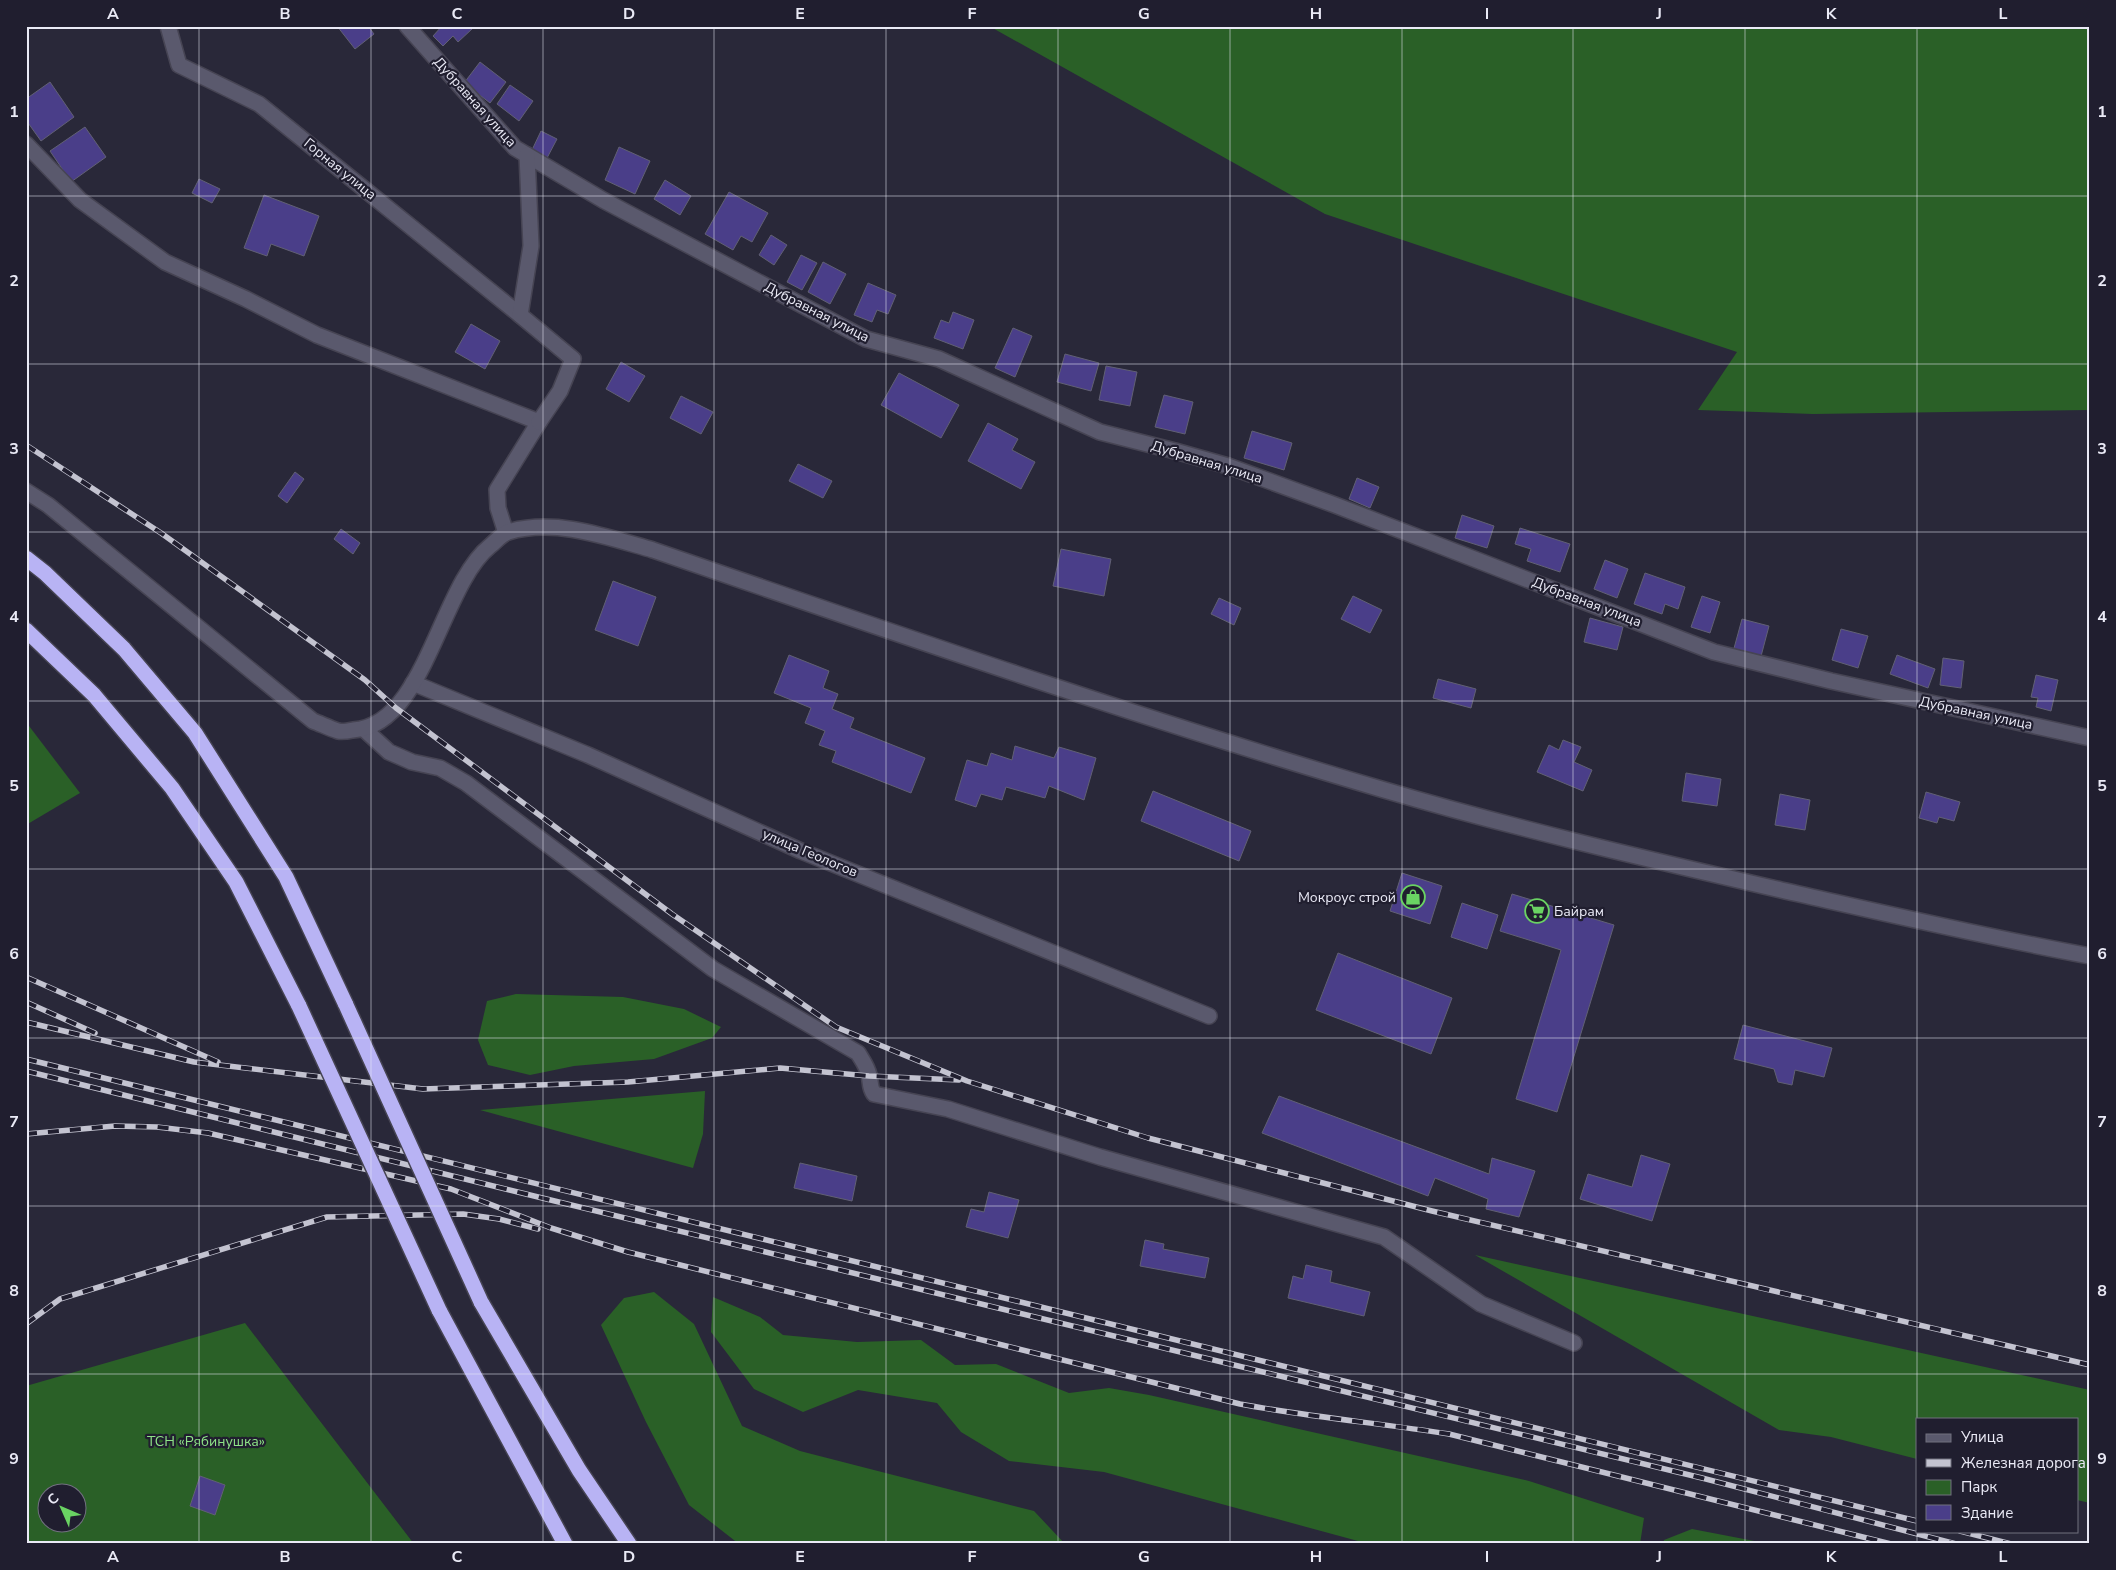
<svg xmlns="http://www.w3.org/2000/svg" width="2116" height="1570" viewBox="0 0 2116 1570" font-family="'Nunito Sans',sans-serif">
<rect width="100%" height="100%" fill="#292839"/>
<g fill="#2a6027" fill-rule="evenodd">
<path d="M989 26H2090V410L1813 414 1698 410 1737 352 1325 214Z"/>
<path d="M26 722 80 793 26 825Z"/>
<path d="M516 994 623 997 684 1009 721 1027 712 1038 654 1059 574 1066 530 1075 488 1065 478 1040 487 1001Z"/>
<path d="M705 1091 703 1134 693 1168 480 1110Z"/>
<path d="M1475 1255 2090 1390V1503L2077 1500V1419H1917V1459L1831 1437 1779 1430Z"/>
<path d="M654 1292 694 1324 742 1426 800 1451 1034 1511 1065 1544H739L689 1505 646 1422 601 1325 624 1298Z"/>
<path d="M713 1297 760 1317 783 1335 857 1342 921 1340 955 1365 996 1364 1069 1393 1109 1388 1149 1395 1529 1481 1644 1518 1640 1544H1369L1104 1472 1009 1461 961 1432 937 1403 858 1390 803 1412 754 1389 711 1332Z"/>
<path d="M245 1323 414 1544H26V1386ZM48 1492H78V1522H48Z"/>
<path d="M1692 1529 1770 1544H1663L1664 1540Z"/>
</g>
<g fill="#4a3e89" stroke="#616074">
<path d="M337 26H368L374 34 355 49Z"/>
<path d="M442 26H469L472 29 458 42 453 36 443 46 433 36Z"/>
<path d="M480 62 506 82 490 103 464 83Z"/>
<path d="M50 82 74 117 41 141 26 120V99Z"/>
<path d="M510 85 533 101 519 121 497 104Z"/>
<path d="M85 127 106 157 71 182 50 151Z"/>
<path d="M541 131 557 139 547 158 532 150Z"/>
<path d="M619 147 650 161 635 194 605 180Z"/>
<path d="M199 179 220 189 212 203 192 193Z"/>
<path d="M665 180 691 196 680 215 654 199Z"/>
<path d="M729 192 768 213 752 242 741 236 733 250 705 234Z"/>
<path d="M264 195 319 216 304 256 271 244 267 256 244 248Z"/>
<path d="M771 235 787 245 774 265 759 255Z"/>
<path d="M801 255 817 263 802 290 787 282Z"/>
<path d="M823 262 846 274 830 304 808 292Z"/>
<path d="M868 283 896 295 888 314 877 310 872 322 854 315Z"/>
<path d="M953 312 974 320 963 349 934 338 941 320 949 323Z"/>
<path d="M471 324 500 341 485 369 455 352Z"/>
<path d="M1013 328 1032 336 1015 377 995 368Z"/>
<path d="M1065 354 1099 363 1091 391 1057 382Z"/>
<path d="M621 362 645 376 629 402 606 389Z"/>
<path d="M1106 366 1137 372 1130 406 1099 400Z"/>
<path d="M899 373 959 405 941 438 881 405Z"/>
<path d="M1164 395 1193 402 1185 434 1155 427Z"/>
<path d="M681 396 713 412 701 434 670 418Z"/>
<path d="M988 423 1018 439 1012 450 1035 462 1021 489 968 461Z"/>
<path d="M1252 431 1292 443 1284 470 1244 458Z"/>
<path d="M798 464 832 481 823 498 789 481Z"/>
<path d="M295 472 304 479 287 503 278 496Z"/>
<path d="M1357 478 1379 487 1370 508 1349 499Z"/>
<path d="M1462 515 1494 526 1487 548 1455 538Z"/>
<path d="M1520 528 1570 544 1560 572 1527 561 1531 549 1515 544Z"/>
<path d="M341 529 360 543 353 554 334 539Z"/>
<path d="M1061 549 1111 559 1104 596 1053 586Z"/>
<path d="M1605 560 1628 569 1617 598 1594 589Z"/>
<path d="M1645 573 1685 587 1678 609 1665 604 1662 614 1634 604Z"/>
<path d="M613 581 656 597 638 646 595 630Z"/>
<path d="M1353 596 1382 610 1370 633 1341 619Z"/>
<path d="M1702 596 1720 602 1710 633 1691 627Z"/>
<path d="M1219 598 1241 608 1234 625 1211 614Z"/>
<path d="M1590 618 1623 627 1617 650 1584 642Z"/>
<path d="M1742 619 1769 626 1760 660 1733 652Z"/>
<path d="M1841 629 1868 636 1858 668 1832 660Z"/>
<path d="M789 655 829 671 823 688 838 694 832 709 854 718 850 728 925 758 911 793 832 762 836 751 819 745 825 731 805 723 811 708 774 693Z"/>
<path d="M1897 655 1935 669 1928 688 1890 674Z"/>
<path d="M1943 658 1964 661 1961 688 1940 685Z"/>
<path d="M2036 675 2058 680 2051 711 2036 707 2038 698 2031 697Z"/>
<path d="M1438 679 1476 689 1471 708 1433 698Z"/>
<path d="M1563 740 1581 747 1574 762 1592 770 1583 791 1537 772 1549 745 1559 750Z"/>
<path d="M1015 746 1054 758 1059 747 1096 758 1084 800 1049 786 1045 798 1006 787 1002 800 981 794 976 807 955 800 967 760 987 766 991 753 1012 760Z"/>
<path d="M1686 773 1721 779 1717 806 1682 801Z"/>
<path d="M1153 791 1251 831 1239 861 1141 821Z"/>
<path d="M1926 792 1960 802 1954 821 1939 817 1937 823 1919 818Z"/>
<path d="M1780 794 1810 800 1805 830 1775 825Z"/>
<path d="M1402 873 1442 886 1430 924 1390 911Z"/>
<path d="M1512 894 1614 925 1557 1112 1516 1099 1561 950 1500 931Z"/>
<path d="M1462 903 1498 915 1487 949 1451 937Z"/>
<path d="M1338 953 1452 998 1431 1054 1316 1010Z"/>
<path d="M1743 1025 1832 1048 1824 1077 1795 1070 1792 1085 1778 1082 1774 1069 1734 1059Z"/>
<path d="M1279 1096 1489 1174 1492 1158 1535 1171 1519 1217 1486 1209 1488 1199 1435 1178 1428 1196 1262 1133Z"/>
<path d="M1641 1155 1670 1164 1652 1221 1580 1199 1588 1174 1632 1187Z"/>
<path d="M800 1163 857 1176 852 1201 794 1188Z"/>
<path d="M989 1192 1019 1200 1008 1238 966 1227 971 1209 984 1212Z"/>
<path d="M1145 1240 1164 1244 1163 1249 1209 1258 1205 1278 1140 1266Z"/>
<path d="M1306 1265 1332 1271 1330 1282 1370 1292 1364 1316 1288 1298 1293 1276 1303 1279Z"/>
<path d="M200 1476 225 1485 215 1515 190 1506Z"/>
</g>
<g fill="none" stroke-linecap="round" stroke-linejoin="round">
<g stroke="#464453" stroke-width="18">
<g id="street">
<path d="M168 26 179 65 259 104 520 315"/>
<path d="M407 26 515 148 603 200 866 339 939 359 1100 432 1175 451 1228 466 1335 505 1714 652 1831 681 2090 738"/>
<path d="M26 144 80 200 165 262 246 299 317 335 539 422 497 490 498 508 506 533"/>
<path d="M527 155 531 246 520 315 573 359 560 391 539 422"/>
<path d="M413 683 588 755 801 851 1209 1016"/>
<path d="M365 730 389 752 412 762 440 768 466 783 713 969 858 1053C862 1060 867 1066 869 1075 871 1082 869 1087 874 1094L948 1109 1100 1157 1384 1237 1481 1304 1574 1343"/>
</g>
</g>
<g stroke="#464453" stroke-width="18">
<path id="secondary" d="M26 491 48 505 313 721C321 724 329 728 338 731 342 732 348 731 353 730 425 726 440 586 490 546 496 541 502 534 508 532 556 518 607 537 653 550 895 633 1136 717 1381 789 1513 828 1647 859 1781 890 1884 913 1986 937 2090 956"/>
</g>
<g stroke="#464453" stroke-width="18">
<g id="highway">
<path d="M26 558 45 573 124 649 195 733 286 877 346 1005"/>
<path d="M26 630 94 695 172 788 236 882 299 1006"/>
<path d="M481 1302 579 1470 629 1544"/>
<path d="M439 1310 565 1544"/>
</g>
</g>
<use href="#street" stroke="#5a596d" stroke-width="15"/>
<use href="#secondary" stroke="#5a596d" stroke-width="15"/>
<use href="#highway" stroke="#b8b3f4" stroke-width="15"/>
<g stroke="#c3c3d0" stroke-width="5.5">
<g id="rail">
<path d="M26 445 161 533 365 680 396 708 672 914 836 1027 967 1081 1148 1138 1432 1211 2090 1365"/>
<path d="M26 977 218 1062"/>
<path d="M26 1002 95 1033"/>
<path d="M26 1022 194 1062 423 1089 628 1082 780 1068 869 1076 959 1080"/>
<path d="M26 1059 1917 1521"/>
<path d="M26 1071 534 1196 1702 1478 1956 1544"/>
<path d="M26 1134 115 1126 157 1127 208 1133 451 1189 551 1228 628 1252 1240 1404C1309 1417 1379 1423 1449 1434L1891 1544"/>
<path d="M26 1324 60 1299 327 1217 463 1214 499 1219 538 1229"/>
<path d="M1960 1531 2011 1544"/>
</g>
</g>
<use href="#rail" stroke="#201e2f" stroke-width="4" stroke-dasharray="11" stroke-linecap="butt"/>
<g stroke="#464453" stroke-width="18" stroke-linecap="butt">
<g id="highway-bridge">
<path d="M346 1005 481 1302"/>
<path d="M299 1006 439 1310"/>
</g>
</g>
<use href="#highway-bridge" stroke="#b8b3f4" stroke-width="15"/>
</g>
<path fill="none" stroke="#eaeaf6" stroke-width="1" stroke-opacity="0.55" d="M199 26V1544M371 26V1544M543 26V1544M714 26V1544M886 26V1544M1058 26V1544M1230 26V1544M1402 26V1544M1573 26V1544M1745 26V1544M1917 26V1544M26 196H2090M26 364H2090M26 532H2090M26 701H2090M26 869H2090M26 1038H2090M26 1206H2090M26 1374H2090"/>
<defs>
<g id="shop-ring" transform="scale(1.25)"><circle r="9.5" fill="#201e2f" stroke="#6ad363" stroke-width="1.5"/><path d="M-5-2.5h2.3a2.7 3.5 0 0 1 5.4 0H5L5.5 6h-11ZM-1.5-2.5h3a1.5 2.3 0 0 0-3 0Z" fill="#6ad363"/></g>
<g id="supermarket-ring" transform="scale(1.25)"><circle r="9.5" fill="#201e2f" stroke="#6ad363" stroke-width="1.5"/><path d="M-6-5.5h2.5l.6 2H6L4.5 2H-2.5L-4.4-4H-6ZM-1.5 3.2a1.3 1.3 0 1 0 .1 0ZM3 3.2a1.3 1.3 0 1 0 .1 0Z" fill="#6ad363"/></g>
</defs>
<g fill-rule="evenodd">
<use href="#shop-ring" x="1413" y="897"/>
<use href="#supermarket-ring" x="1537" y="911"/>
</g>
<g text-anchor="middle" dominant-baseline="central" stroke-width="4.5" stroke-linejoin="round" paint-order="stroke">
<g font-size="14" fill="#eaeaf6" stroke="#201e2f">
<text transform="translate(475 102) rotate(48)">Дубравная улица</text>
<text transform="translate(340 169) rotate(39)">Горная улица</text>
<text transform="translate(817 312) rotate(27)">Дубравная улица</text>
<text transform="translate(1207 462) rotate(17)">Дубравная улица</text>
<text transform="translate(1587 602) rotate(21)">Дубравная улица</text>
<text transform="translate(1976 713) rotate(12)">Дубравная улица</text>
<text transform="translate(810 853) rotate(23)">улица Геологов</text>
</g>
<g font-size="14" fill="#eaeaf6" stroke="#201e2f" text-anchor="end">
<text x="1396" y="897">Мокроус строй</text>
<text x="1554" y="911" text-anchor="start">Байрам</text>
</g>
<g font-size="14" fill="#8ee387" stroke="#201e2f">
<text x="206" y="1441">ТСН «Рябинушка»</text>
</g>
</g>
<rect width="2116" height="1570" fill="none" stroke="#201e2f" stroke-width="55"/>
<rect x="1916" y="1418" width="162" height="115" fill="#201e2f" stroke="#71707f"/>
<rect x="1926" y="1434" width="25" height="8" fill="#5a596d" stroke="#71707f"/>
<text x="1961" y="1442" font-size="15" fill="#eaeaf6">Улица</text>
<rect x="1926" y="1459" width="25" height="8" fill="#c3c3d0" stroke="#71707f"/>
<text x="1961" y="1468" font-size="15" fill="#eaeaf6">Железная дорога</text>
<rect x="1926" y="1480" width="25" height="15" fill="#2a6027" stroke="#71707f"/>
<text x="1961" y="1492" font-size="15" fill="#eaeaf6">Парк</text>
<rect x="1926" y="1505" width="25" height="15" fill="#4a3e89" stroke="#71707f"/>
<text x="1961" y="1518" font-size="15" fill="#eaeaf6">Здание</text>
<g transform="translate(62 1508) rotate(315)"><circle r="24" fill="#201e2f" stroke="#71707f"/>
<path d="M0-4L9 19L0 12L-9 19Z" fill="#6ad363"/>
<text y="-8" font-size="14" font-weight="bold" text-anchor="middle" fill="#eaeaf6">С</text>
</g>
<rect x="28" y="28" width="2060" height="1514" fill="none" stroke="#eaeaf6" stroke-width="2"/>
<g font-size="16" text-anchor="middle" font-weight="bold" fill="#eaeaf6">
<text x="113" y="19">A</text>
<text x="285" y="19">B</text>
<text x="457" y="19">C</text>
<text x="629" y="19">D</text>
<text x="800" y="19">E</text>
<text x="972" y="19">F</text>
<text x="1144" y="19">G</text>
<text x="1316" y="19">H</text>
<text x="1487" y="19">I</text>
<text x="1659" y="19">J</text>
<text x="1831" y="19">K</text>
<text x="2003" y="19">L</text>
<text x="14" y="117">1</text>
<text x="2102" y="117">1</text>
<text x="14" y="286">2</text>
<text x="2102" y="286">2</text>
<text x="14" y="454">3</text>
<text x="2102" y="454">3</text>
<text x="14" y="622">4</text>
<text x="2102" y="622">4</text>
<text x="14" y="791">5</text>
<text x="2102" y="791">5</text>
<text x="14" y="959">6</text>
<text x="2102" y="959">6</text>
<text x="14" y="1127">7</text>
<text x="2102" y="1127">7</text>
<text x="14" y="1296">8</text>
<text x="2102" y="1296">8</text>
<text x="14" y="1464">9</text>
<text x="2102" y="1464">9</text>
<text x="113" y="1562">A</text>
<text x="285" y="1562">B</text>
<text x="457" y="1562">C</text>
<text x="629" y="1562">D</text>
<text x="800" y="1562">E</text>
<text x="972" y="1562">F</text>
<text x="1144" y="1562">G</text>
<text x="1316" y="1562">H</text>
<text x="1487" y="1562">I</text>
<text x="1659" y="1562">J</text>
<text x="1831" y="1562">K</text>
<text x="2003" y="1562">L</text>
</g>
</svg>
